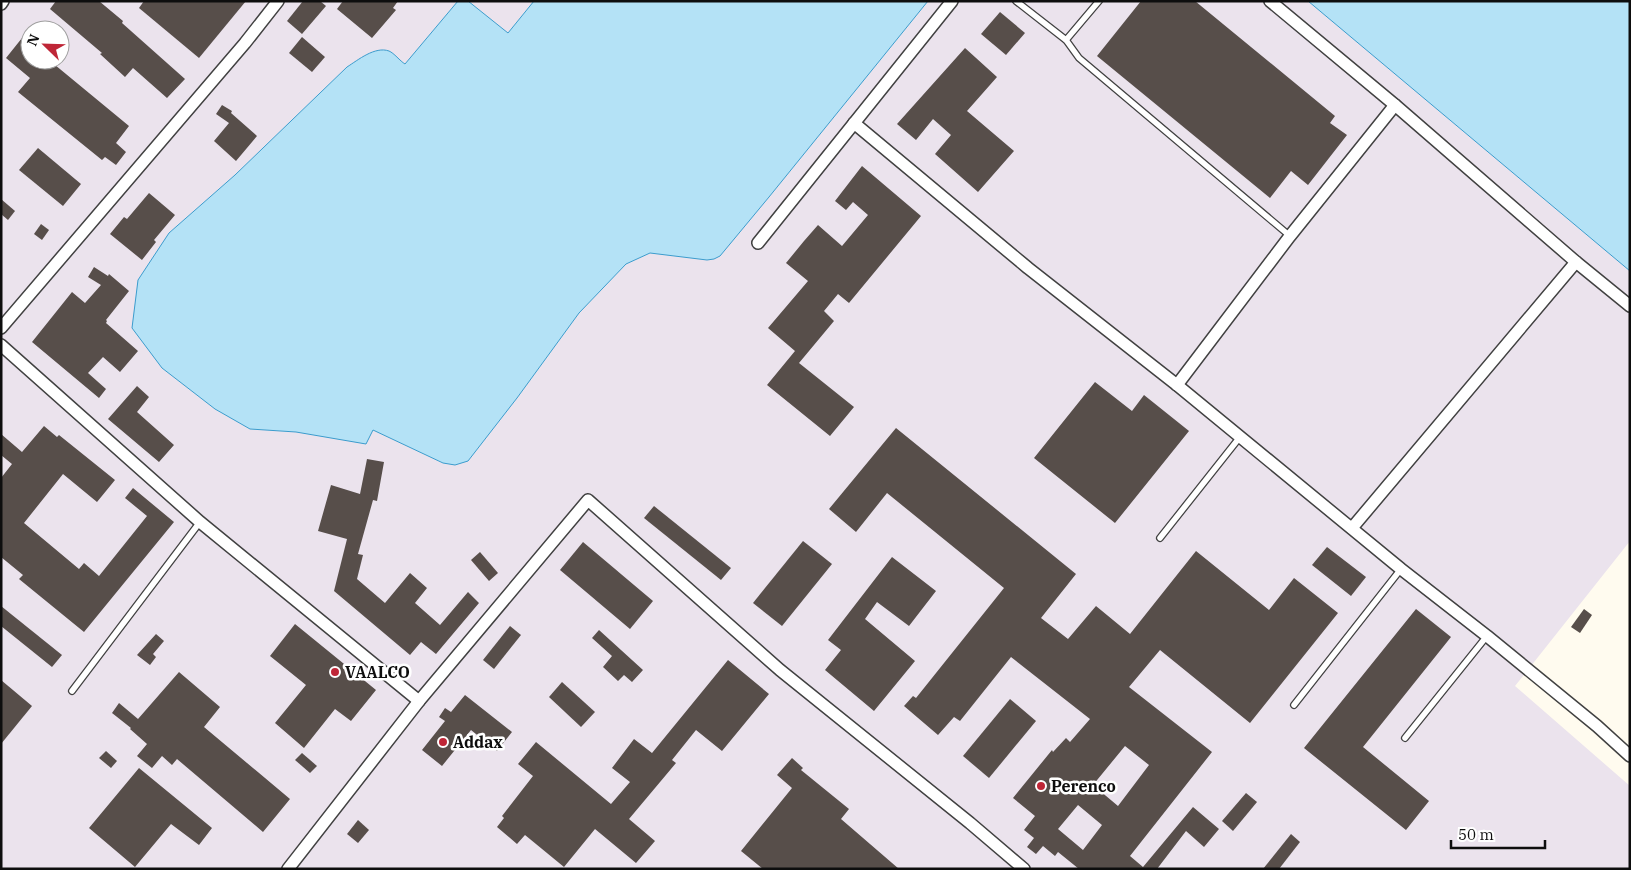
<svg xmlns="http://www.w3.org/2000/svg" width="1631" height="870" viewBox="0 0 1631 870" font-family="'IBM Plex Serif',serif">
<rect width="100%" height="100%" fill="#fffbef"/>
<g fill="#ebe3ed" fill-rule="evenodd">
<path d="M1 1H458L405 64 389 51 347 67 235 175 169 233 162 368 215 409 250 429 296 432 373 430 443 463 517 398 579 313 626 264 650 253 678 256 769 197 928 1H1308L1630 271V541L1515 686 1630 786V869H1ZM30 30H60V60H30Z"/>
<path d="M468 1H534L508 33Z"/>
</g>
<g fill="#b4e2f6" stroke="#3b9ccd">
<path d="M458 1H468L508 33 534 1H928L769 197 720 256 714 259 707 260 650 253 626 264 579 313 517 398 468 461 455 465 443 463 373 430 366 444 296 432 250 429 215 409 162 368 132 328 138 280 169 233 235 175 347 67C358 60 375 46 389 51 394 53 400 61 405 64Z"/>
<path d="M1308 1H1630V271Z"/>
</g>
<g fill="#574e4a" fill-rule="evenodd">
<path d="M56 1H99L123 21 122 23 185 79 167 98 133 68 125 77 100 54 102 53 50 9Z"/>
<path d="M144 1H246L199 58 139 8Z"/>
<path d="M303 1H320L326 6 302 34 287 21Z"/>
<path d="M343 1H398L393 8 396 10 372 38 337 9Z"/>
<path d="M1141 1H1195L1335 116 1330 123 1347 135 1308 185 1291 171 1270 198 1097 56Z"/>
<path d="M1000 12 1025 33 1006 55 981 34Z"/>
<path d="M302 37 325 57 312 72 289 53Z"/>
<path d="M22 38 30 45V60H49L129 126 116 143 126 152 116 165 105 157 102 160 18 92 30 78 6 58Z"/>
<path d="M965 48 997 77 967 111 1014 151 978 192 935 154 951 135 933 119 916 140 897 124Z"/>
<path d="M222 105 232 111 231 113 257 136 236 161 214 141 229 123 216 114Z"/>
<path d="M38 148 81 184 63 206 19 170Z"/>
<path d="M862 166 921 216 849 303 838 294 824 311 834 321 799 363 854 407 830 436 767 385 795 351 768 328 808 281 786 263 804 241 818 225 842 246 868 215 853 202 846 210 835 201Z"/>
<path d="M149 193 175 215 154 240 156 242 142 260 110 234 124 217 127 219Z"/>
<path d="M1 199 15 211 8 220 1 214Z"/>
<path d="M41 224 49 230 42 240 34 234Z"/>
<path d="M94 267 108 276 109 274 129 291 106 320 107 321 106 323 138 351 120 372 103 357 88 373 106 389 99 398 32 342 72 292 85 303 101 285 88 277Z"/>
<path d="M1095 382 1132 411 1144 395 1189 431 1115 523 1034 458Z"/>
<path d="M137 386 149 397 137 412 174 445 159 462 108 419Z"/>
<path d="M44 426 57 437 59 435 115 480 97 502 63 474 24 523 79 569 84 563 99 576 147 516 125 498 133 488 174 522 84 632 19 579 23 575 1 557V478L12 464 1 455V434L22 452Z"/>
<path d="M896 428 1076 574 1041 618 1068 639 1096 606 1130 634 1196 551 1269 610 1294 578 1338 613 1250 723 1160 650 1129 687 1212 752 1130 856 1143 867 1193 807 1219 829 1204 847 1186 831 1157 869H1079L1058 852 1055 856 1043 846 1036 854 1027 847 1034 838 1024 830 1035 816 1013 798 1052 750 1053 752 1066 738 1070 742 1090 719 1011 657 960 721 954 717 938 735 904 706 913 696 916 698 1004 588 887 493 856 532 829 509ZM1125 746 1149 765 1118 806 1093 785ZM1078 805 1102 825 1083 850 1058 829Z"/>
<path d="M367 459 384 462 377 501 373 500 358 554 363 555 357 579 385 603 410 573 427 588 415 603 440 625 468 592 479 603 436 654 421 642 410 655 334 591 347 539 318 531 331 485 360 494Z"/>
<path d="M654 506 731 568 721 580 644 518Z"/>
<path d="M803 541 832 564 782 626 753 603Z"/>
<path d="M583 542 653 601 630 629 560 570Z"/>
<path d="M1327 547 1366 577 1351 596 1312 565Z"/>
<path d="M480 552 498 573 489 581 471 560Z"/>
<path d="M892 557 936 591 909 626 877 602 865 619 915 661 874 711 825 670 841 650 828 640Z"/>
<path d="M1 606 62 655 52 667 1 626Z"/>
<path d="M1416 609 1451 637 1363 747 1429 801 1406 830 1304 748Z"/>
<path d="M1584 609 1592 615 1580 633 1571 627Z"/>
<path d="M295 624 376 690 351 721 335 709 304 748 275 723 306 685 270 656Z"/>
<path d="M510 626 521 635 494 669 483 660Z"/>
<path d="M599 630 643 670 632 682 624 675 618 681 603 667 612 656 592 638Z"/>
<path d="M156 634 164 641 153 654 156 657 150 665 137 655Z"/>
<path d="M728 660 769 694 722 751 696 730 672 760 676 763 629 819 655 841 636 863 595 829 564 867 525 835 517 844 497 827 504 818 502 816 533 776 518 764 536 742 611 804 630 782 612 768 634 739 652 753Z"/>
<path d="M179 672 220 707 204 727 290 799 263 832 177 759 172 765 162 756 152 768 137 756 147 744 130 729 131 728 112 713 119 703 138 719Z"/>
<path d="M1 680 32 706 1 744Z"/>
<path d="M562 682 595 712 581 727 549 697Z"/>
<path d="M465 695 512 732 497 751 471 730 442 766 422 750 445 721 439 717 445 708 451 712Z"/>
<path d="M1010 699 1036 721 989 778 963 756Z"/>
<path d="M106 751 117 761 111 768 99 758Z"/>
<path d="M302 753 317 766 310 773 295 760Z"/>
<path d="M792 758 803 768 801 770 849 809 841 819 899 869H763L741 851 792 788 777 775Z"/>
<path d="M139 768 212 828 199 845 171 824 135 867 89 828Z"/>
<path d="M1246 793 1257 802 1233 831 1222 821Z"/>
<path d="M358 820 369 830 358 843 347 834Z"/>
<path d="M1291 834 1300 842 1279 869H1263Z"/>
</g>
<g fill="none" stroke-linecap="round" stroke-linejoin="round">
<g stroke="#414141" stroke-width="8">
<g id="lane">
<path d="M1016 1 1066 40 1079 58 1290 236"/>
<path d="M1066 40 1099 1"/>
<path d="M1160 538 1240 437"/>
<path d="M72 691 200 522"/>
<path d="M1294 705 1401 569"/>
<path d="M1405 738 1487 636"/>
</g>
</g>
<g stroke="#414141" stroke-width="14">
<g id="street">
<path d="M1270 1 1395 105 1576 262 1630 306"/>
<path d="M1 4 3 1"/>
<path d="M854 123 1028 268 1177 385 1401 569 1487 636 1597 726 1630 756"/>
<path d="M758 243 952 1"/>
<path d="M1 328 245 43 278 1"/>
<path d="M1 345 200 522 419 701"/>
<path d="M1177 385 1290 236 1395 105"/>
<path d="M1352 528 1576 262"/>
<path d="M288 869 419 701 588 500 780 670 970 823 1024 869"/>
</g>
</g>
<use href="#lane" stroke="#fff" stroke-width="5.5"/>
<use href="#street" stroke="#fff" stroke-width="11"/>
</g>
<g fill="#bf2637" stroke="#fff" stroke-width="2">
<circle cx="335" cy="672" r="5"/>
<circle cx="443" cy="742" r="5"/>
<circle cx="1041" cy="786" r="5"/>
</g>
<g text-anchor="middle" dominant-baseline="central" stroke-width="5" stroke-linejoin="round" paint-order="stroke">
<g font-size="16" font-weight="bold" fill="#0e0e0e" stroke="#fff" text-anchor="start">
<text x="345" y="672">VAALCO</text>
<text x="453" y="742">Addax</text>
<text x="1051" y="786">Perenco</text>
</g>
</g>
<rect width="1631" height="870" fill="none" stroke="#0e0e0e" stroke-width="5"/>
<g transform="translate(45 45) rotate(293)"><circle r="24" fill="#ffffff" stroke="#9f9f9f"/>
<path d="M0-4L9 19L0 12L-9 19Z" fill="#bf2637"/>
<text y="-8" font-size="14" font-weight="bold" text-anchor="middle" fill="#0e0e0e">N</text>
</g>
<path d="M1451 840v8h94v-8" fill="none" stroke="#0e0e0e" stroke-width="2.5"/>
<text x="1458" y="840" font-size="15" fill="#0e0e0e" stroke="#ffffff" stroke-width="4" paint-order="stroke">50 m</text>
</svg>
